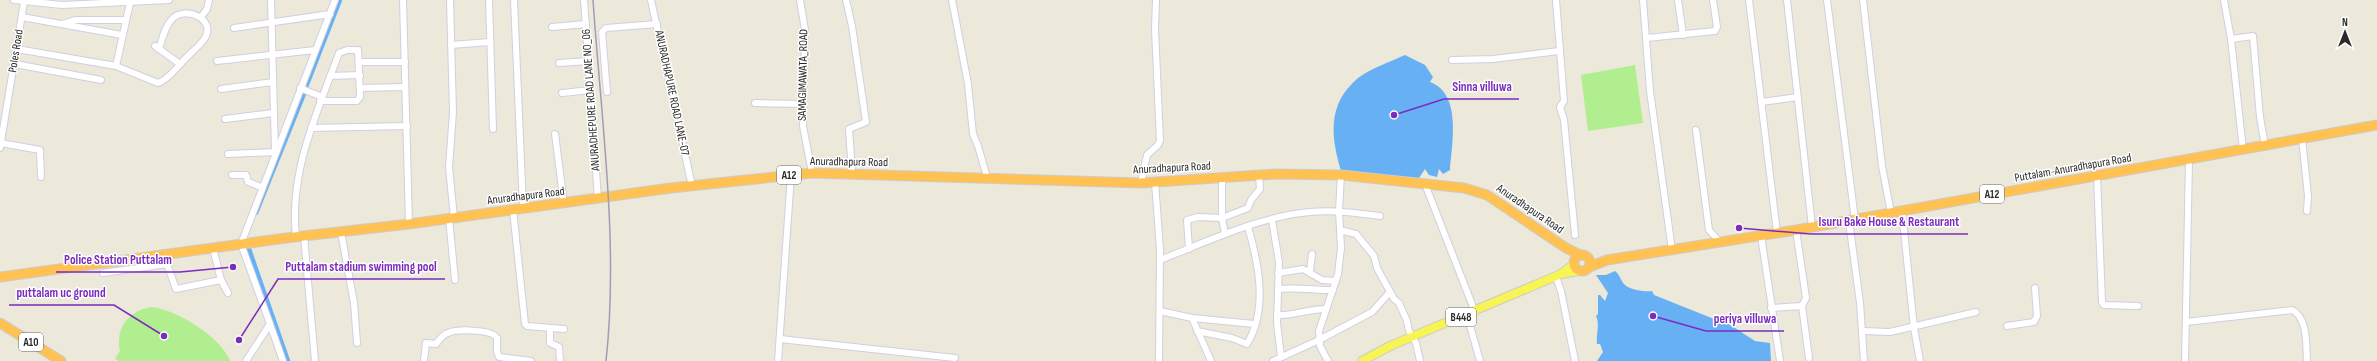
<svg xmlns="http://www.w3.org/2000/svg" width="2377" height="361" viewBox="0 0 2377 361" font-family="'Sofia Sans Condensed',sans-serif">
<rect width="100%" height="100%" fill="#ece8da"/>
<g fill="#b1ee8f">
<path d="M1635 65 1643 123 1588 131 1581 75Z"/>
<path d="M152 307C177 310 221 337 230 361H119L115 359 120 351C115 328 129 310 152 307Z"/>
</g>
<g fill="#67b0f4">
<path d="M1405 55 1425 65 1433 77 1430 82C1462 94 1452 143 1450 170L1443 174 1439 169 1437 177 1429 175 1425 169 1419 178 1409 180 1342 174C1331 138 1326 105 1358 78 1371 68 1390 62 1405 55Z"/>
<path d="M1615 271C1620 275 1620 279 1624 284 1629 290 1645 292 1652 291L1654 295 1714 319 1718 317 1755 341 1770 343 1771 361H1597L1603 352 1600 344H1597C1596 334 1600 324 1596 316L1598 314V295H1600L1605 301 1608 293 1596 275H1606Z"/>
</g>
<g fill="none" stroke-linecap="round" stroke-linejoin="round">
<g stroke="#67b0f4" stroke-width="4.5">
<path d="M306 87 340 0"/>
<path d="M256 213 304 94"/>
<path d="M248 246 288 361"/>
</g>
<g stroke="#d0cfe3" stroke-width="8">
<g id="minor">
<path d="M14 0 62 5 169 0"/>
<path d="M403 0 409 224"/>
<path d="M450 0 453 112 449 167 454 218"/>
<path d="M489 0 493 129"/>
<path d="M514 0 523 208"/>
<path d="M584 0 598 199"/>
<path d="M651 0 692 186"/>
<path d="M800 0 805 30 803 126 812 173"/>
<path d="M846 0 852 26 866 122 849 129 852 173"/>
<path d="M952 0 968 84 973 134 978 146 987 177"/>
<path d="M1556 0 1564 101 1560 107 1564 120 1575 235"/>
<path d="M1643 0 1650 91 1672 250"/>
<path d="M1678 0 1683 35"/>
<path d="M1749 0 1777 233"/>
<path d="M1787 0 1812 227"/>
<path d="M1827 0 1855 220"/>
<path d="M1863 0 1882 166 1891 213"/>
<path d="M2224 0 2231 39 2243 150"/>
<path d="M22 17 122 35"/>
<path d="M201 17 207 9 209 0"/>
<path d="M62 24 76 20H126"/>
<path d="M552 27 586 24"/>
<path d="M234 28 330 14"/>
<path d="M1647 38 1715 31 1717 27 1713 0"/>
<path d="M2231 39 2253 36 2260 117 2265 146"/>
<path d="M451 45 489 42"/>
<path d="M155 46 180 64"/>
<path d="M17 49 116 66 158 83C167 80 177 68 183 61 190 53 200 46 205 38 216 19 186 6 173 18 165 26 162 39 159 49"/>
<path d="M1452 60 1493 59 1559 51"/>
<path d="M217 61 315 50"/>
<path d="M359 62H405"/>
<path d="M559 63 589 61"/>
<path d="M15 64 101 80"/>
<path d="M116 66 130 3"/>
<path d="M330 76 360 75"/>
<path d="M300 88 322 97"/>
<path d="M360 88 405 87"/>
<path d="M221 89 273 82"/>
<path d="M607 92 602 32 606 28 657 24"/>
<path d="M562 93 591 90"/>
<path d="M1761 102 1798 97"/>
<path d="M755 103 802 104"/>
<path d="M225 119 273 113"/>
<path d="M311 128 407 126"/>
<path d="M1696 130 1709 230 1720 242"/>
<path d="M555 134 564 204"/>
<path d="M2302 139 2308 196 2307 211"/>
<path d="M1 143 40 150 41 177"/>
<path d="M0 148 24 2"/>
<path d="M228 154 275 152 271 0"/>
<path d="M232 175H246L248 182 261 187"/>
<path d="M2097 176 2102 302 2104 305 2138 306"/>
<path d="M1222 177V218L1225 234"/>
<path d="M1155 182 1160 250 1159 361"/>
<path d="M1141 183 1147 155 1158 145 1160 141 1155 29 1156 0"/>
<path d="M1425 184 1475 312"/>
<path d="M513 210 525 324 527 326 564 329"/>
<path d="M1902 211 1914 328 1920 361"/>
<path d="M449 218 455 280"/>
<path d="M1272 220 1279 262 1277 323 1281 357"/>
<path d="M1849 221 1860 303 1864 361"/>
<path d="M1340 230 1356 234 1374 256 1377 268 1394 299 1399 303 1407 321 1409 331 1416 343 1420 361"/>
<path d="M341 232 354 303 357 343"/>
<path d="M304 236 315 361"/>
<path d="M1761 236 1780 361"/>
<path d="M296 237C289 171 317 113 339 53L347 50H358L360 97 357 101H320"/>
<path d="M213 248 221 280 228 293"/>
<path d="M1189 249 1187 220 1198 217 1222 218 1248 208 1251 200 1260 189 1259 175"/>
<path d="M1160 260C1206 242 1261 216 1310 212 1334 210 1357 213 1380 216"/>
<path d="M1310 271 1312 254"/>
<path d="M103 273 167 264 176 289 221 280"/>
<path d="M1278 273 1303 269 1322 280 1336 281"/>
<path d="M1556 277 1561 291 1575 361"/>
<path d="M1278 289C1297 287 1314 290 1333 290"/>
<path d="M1802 306 1809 358"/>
<path d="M1771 308 1802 306 1806 298 1796 230"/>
<path d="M1160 311 1192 318 1211 361"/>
<path d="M1277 315C1293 316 1309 309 1326 309"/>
<path d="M1467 315 1480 361"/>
<path d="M1192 318 1254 324"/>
<path d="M2186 322 2292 310C2308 317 2306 346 2307 361"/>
<path d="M270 324 283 361"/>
<path d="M2007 326 2034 322 2037 316 2035 288"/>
<path d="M550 328V343L559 347 560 361"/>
<path d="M1197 331 1232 338 1247 344C1268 309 1259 265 1248 227"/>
<path d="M1862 331 1890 332 1976 312"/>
<path d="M780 339 955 358"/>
<path d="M246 361 270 324 241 244 335 0"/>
<path d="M424 361 426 343 436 344C439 340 443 334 448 333 457 329 491 329 497 338V352L499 357 531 361"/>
<path d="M778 361 791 175"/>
<path d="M1273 361 1319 340 1372 312 1390 292"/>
<path d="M1328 361 1320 346 1319 331 1338 274 1341 248 1339 211 1341 175"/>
<path d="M2185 361 2189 160"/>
</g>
</g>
<g stroke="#ccc" stroke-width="10">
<g id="major">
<path d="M1561 274 1573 265"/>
<path d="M1362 361 1390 346 1561 274 1578 271"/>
</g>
</g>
<g stroke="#ccc" stroke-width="11">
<g id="highway">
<circle cx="1582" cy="263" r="8"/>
<path d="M1589 267 1607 260 1796 230 2377 125"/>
<path d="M0 277 286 238 409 224 671 188 812 173 1141 183 1276 174 1341 175 1464 188 1487 195 1566 248 1580 255"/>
<path d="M0 323 61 361"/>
</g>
</g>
<use href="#minor" stroke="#fff" stroke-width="6"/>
<use href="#major" stroke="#f7f455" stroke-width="8"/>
<use href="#highway" stroke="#ffc252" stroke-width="9"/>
<path stroke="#9e9db5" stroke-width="1.5" d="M593 0C601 118 619 244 606 361"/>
</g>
<g text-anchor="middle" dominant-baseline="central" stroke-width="3" stroke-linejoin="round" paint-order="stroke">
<g fill="#fff" stroke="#696969" stroke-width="1">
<rect x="777" y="166" width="24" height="18" rx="3"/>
<rect x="1980" y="185" width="24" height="18" rx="3"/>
<rect x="1446" y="308" width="30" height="18" rx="3"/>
<rect x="19" y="333" width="24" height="18" rx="3"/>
</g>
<g font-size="11" font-weight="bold" fill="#292929">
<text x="789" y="175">A12</text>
<text x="1992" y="194">A12</text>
<text x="1461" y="317">B448</text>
<text x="31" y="342">A10</text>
</g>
<g font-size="12" fill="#292929" stroke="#fff">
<text transform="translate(16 51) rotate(-81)">Poles Road</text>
<text transform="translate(803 75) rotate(-89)">SAMAGIMAWATA_ROAD</text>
<text transform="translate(672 93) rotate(78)">ANURADHAPURE ROAD LANE-07</text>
<text transform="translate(591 100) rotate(-94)">ANURADHEPURE ROAD LANE NO_06</text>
<text transform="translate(849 162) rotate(1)">Anuradhapura Road</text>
<text transform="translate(1172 168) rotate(-3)">Anuradhapura Road</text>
<text transform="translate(2073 168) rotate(-10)">Puttalam-Anuradhapura Road</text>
<text transform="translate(526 196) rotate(-7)">Anuradhapura Road</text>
<text transform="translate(1530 209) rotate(34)">Anuradhapura Road</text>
</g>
</g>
<path fill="none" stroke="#7b2cbf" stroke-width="1.5" d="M1394 115L1444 99H1519M1739 228L1811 234H1968M233 267L180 272H56M239 340L278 279H445M164 336L114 305H9M1653 316L1706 331H1784"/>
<g fill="#7b2cbf" stroke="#fff" stroke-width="1.5">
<circle cx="1394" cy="115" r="4"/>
<circle cx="1739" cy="228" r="4"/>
<circle cx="233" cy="267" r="4"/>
<circle cx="239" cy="340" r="4"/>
<circle cx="164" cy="336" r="4"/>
<circle cx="1653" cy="316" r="4"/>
</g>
<g font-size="13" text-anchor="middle" font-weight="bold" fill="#7b2cbf" stroke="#fff" stroke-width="3" stroke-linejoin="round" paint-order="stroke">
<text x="1482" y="91">Sinna villuwa</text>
<text x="1889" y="226">Isuru Bake House &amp; Restaurant</text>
<text x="118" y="264">Police Station Puttalam</text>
<text x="361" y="271">Puttalam stadium swimming pool</text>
<text x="61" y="297">puttalam uc ground</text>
<text x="1745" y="323">periya villuwa</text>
</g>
<g transform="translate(2345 32)" stroke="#ffffff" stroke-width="3" paint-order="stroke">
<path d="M0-3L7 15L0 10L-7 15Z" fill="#292929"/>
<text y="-6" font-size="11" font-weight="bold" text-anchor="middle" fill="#292929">N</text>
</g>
</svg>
